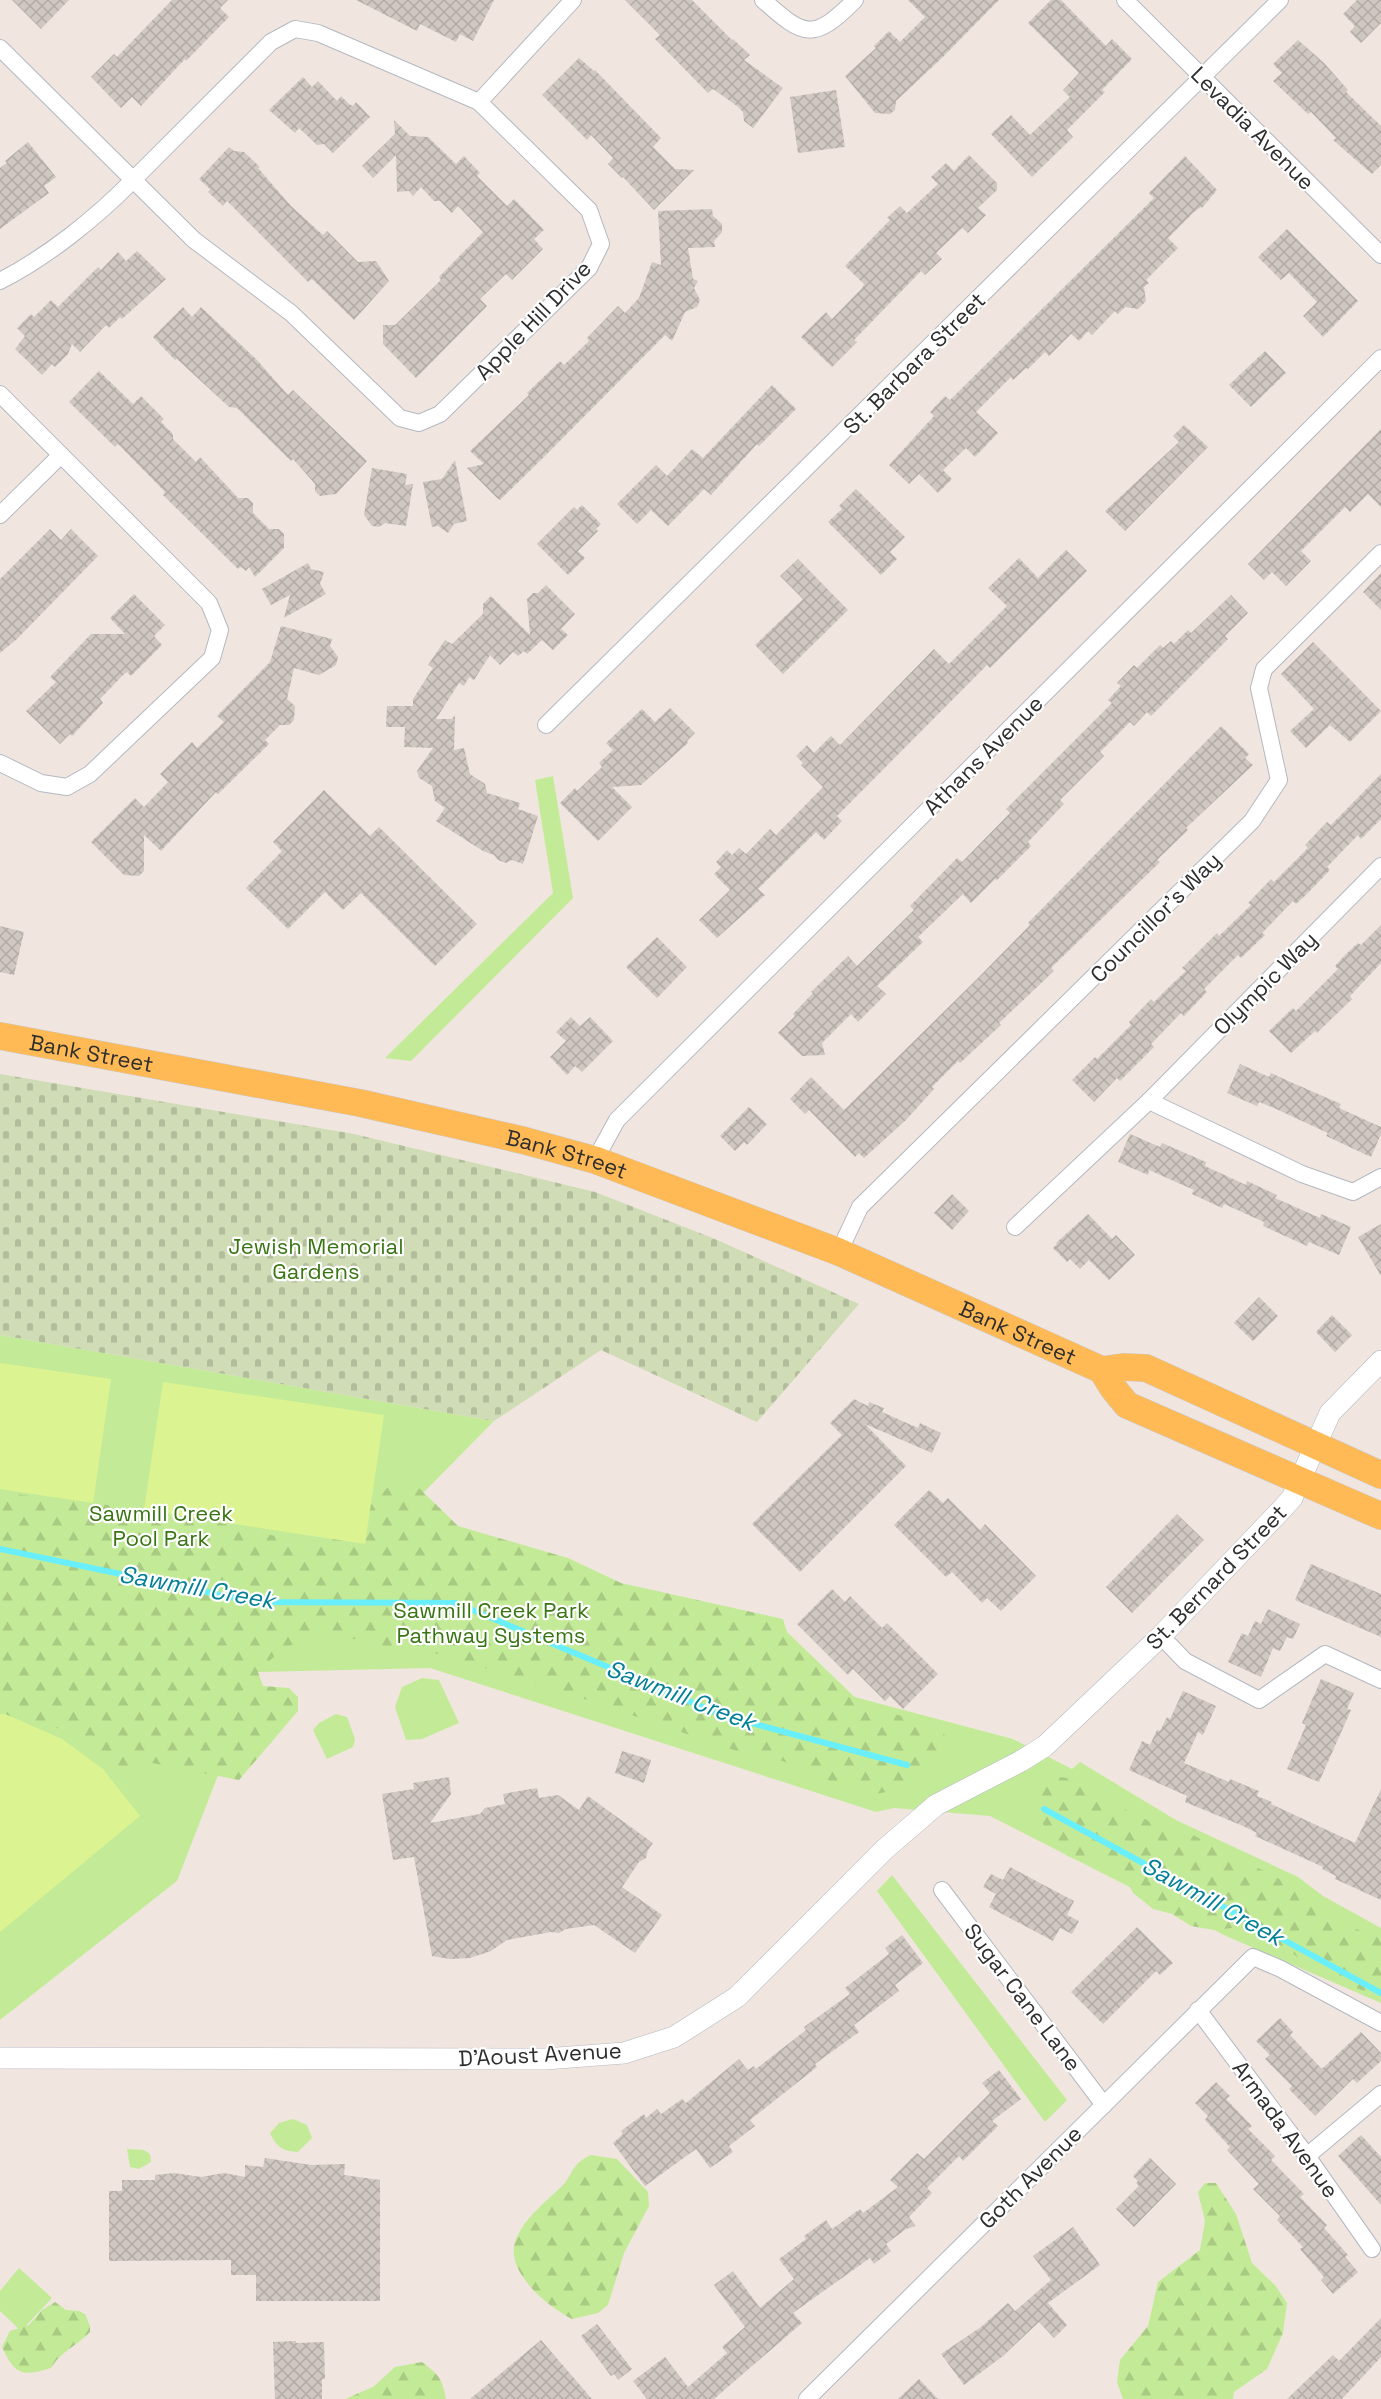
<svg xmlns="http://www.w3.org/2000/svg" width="1381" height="2399" viewBox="0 0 1381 2399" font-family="'Space Grotesk',sans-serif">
<defs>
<pattern id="forest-firs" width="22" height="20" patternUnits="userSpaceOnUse" patternTransform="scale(1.5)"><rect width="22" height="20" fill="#c3eb97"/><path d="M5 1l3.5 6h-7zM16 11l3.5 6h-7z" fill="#a8ca82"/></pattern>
<pattern id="cemetery-stones" width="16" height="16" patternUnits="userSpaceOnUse" patternTransform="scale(1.5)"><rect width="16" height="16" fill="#cfdcb5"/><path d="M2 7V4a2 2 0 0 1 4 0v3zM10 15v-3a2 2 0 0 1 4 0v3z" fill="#b2bd9c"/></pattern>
<pattern id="building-cross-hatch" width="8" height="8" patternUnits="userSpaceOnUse" patternTransform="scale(1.5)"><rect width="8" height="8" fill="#cfc7c0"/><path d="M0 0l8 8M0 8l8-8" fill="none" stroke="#b2aba5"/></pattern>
</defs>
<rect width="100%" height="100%" fill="#f0e6df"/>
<g fill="#c3eb97">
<path d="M553 776 573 898 411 1061 385 1058 553 893 535 780Z"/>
<path d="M0 1335 494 1421 361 1556 741 1667 1013 1739 1072 1769 1080 1762 1176 1820 1298 1877 1323 1896 1381 1928V2003L1226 1936 990 1816 894 1808 876 1812 430 1668 258 1672 177 1881 0 2020Z"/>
<path d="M422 1678 439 1680 459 1723 422 1739 406 1740 395 1707 402 1687Z"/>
<path d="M336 1714 347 1717 355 1739 353 1747 327 1759 313 1730 319 1723Z"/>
<path d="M892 1875 1067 2100 1045 2122 877 1891Z"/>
<path d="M293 2119 307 2125 312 2138 298 2152C283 2151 277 2148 270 2133L279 2123Z"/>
<path d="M127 2149 144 2150 150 2154 151 2162 139 2169 130 2167Z"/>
<path d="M19 2268 52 2298 21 2331 0 2311V2291Z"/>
</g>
<g fill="url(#forest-firs)">
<path d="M389 1486H417L458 1526 568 1558 621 1583 783 1619 787 1632 864 1706 940 1726 946 1738 943 1751 913 1787 875 1794 830 1781 764 1753 751 1756 538 1683 409 1646 385 1652 361 1640 319 1634 282 1649 258 1672 263 1686 289 1688 298 1697V1711L239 1780 152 1763 127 1772 62 1729 0 1719V1492L182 1514 301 1542 342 1535Z"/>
<path d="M1051 1775 1071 1779 1086 1784 1122 1808 1149 1821 1193 1835 1276 1877 1356 1929 1365 1932H1381V1998L1322 1974 1282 1946 1245 1931 1232 1928 1214 1930 1191 1926 1172 1914 1153 1909 1133 1893 1125 1877 1111 1863 1100 1860 1079 1861 1066 1855 1053 1842 1041 1821 1037 1788 1039 1783Z"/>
<path d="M591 2155 617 2159 648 2192 649 2206 624 2253 608 2305 598 2313 572 2319C548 2307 503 2271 516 2239 525 2218 544 2203 560 2188 575 2174 569 2165 591 2155Z"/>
<path d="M1205 2183H1216L1236 2214 1252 2263 1275 2285 1287 2303 1283 2333 1267 2369 1234 2392 1233 2399H1123L1117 2382 1120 2360 1148 2326 1158 2282 1200 2250 1205 2221 1198 2192Z"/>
<path d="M55 2302 66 2310 79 2311 85 2314 90 2326V2332C77 2346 60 2352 51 2368 22 2377 15 2375 2 2347L10 2331 29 2325 42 2310Z"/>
<path d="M422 2362C439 2375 442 2378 446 2399H345L373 2387 395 2367Z"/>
</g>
<path fill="url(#cemetery-stones)" d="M0 1074 354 1134 595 1192 715 1239 859 1304 757 1422 601 1350 494 1421 0 1335Z"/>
<g fill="#dcf392">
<path d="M0 1363 111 1379 93 1503 0 1489Z"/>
<path d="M163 1382 384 1415 365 1544 144 1510Z"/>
<path d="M0 1714H5L62 1739 103 1769 140 1816 0 1932Z"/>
</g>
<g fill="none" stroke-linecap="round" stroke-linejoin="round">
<g stroke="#69effb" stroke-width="6">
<path d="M0 1549 255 1602 456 1603 722 1715 907 1765"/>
<path d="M1044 1809 1381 1993"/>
</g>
</g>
<g fill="url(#building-cross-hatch)">
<path d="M12 0H69L41 29Z"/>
<path d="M172 0H228L220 8 229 17 186 61 185 59 141 106 132 97 121 108 91 77 114 54 117 57Z"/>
<path d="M356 0H494L473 41 460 34 456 42 420 24 417 31Z"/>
<path d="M625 0H692L732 40 733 39 750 55 744 60 783 88 753 128 744 121 743 112 737 106 713 89 708 93 655 39 660 35Z"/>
<path d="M908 0H999L943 57 896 101 895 110 890 114 875 113 845 76 876 48 874 46 889 31 900 42 925 17Z"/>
<path d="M1051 0H1061L1106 46 1112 39 1132 59 1102 90 1105 92 1067 130 1073 137 1032 177 991 134 1011 115 1030 135 1070 97 1063 90 1079 73 1028 23Z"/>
<path d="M1357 0H1381V23L1361 43 1350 32 1355 26 1343 14Z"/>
<path d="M1298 40 1324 63 1348 90 1346 92 1381 126V165L1372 174 1333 140 1336 138 1311 112 1308 114 1273 81 1282 73 1273 64Z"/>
<path d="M579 58 594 71 595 70 661 138 653 147 675 169 694 170 654 210 623 177 622 178 608 164 613 158 591 135 587 140 542 95Z"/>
<path d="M303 77 312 87 318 81 337 101 341 96 349 104 353 106 356 102 370 117 333 153 324 144 317 145 299 128 295 133 269 110Z"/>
<path d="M836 90 845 147 798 153 790 97Z"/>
<path d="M394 120 410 136 428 137 456 164 464 156 480 173 477 176 507 206 514 199 544 230 534 239 543 249 512 280 506 274 480 299 487 306 416 378 383 344V325H395L441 280 439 277 483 232 458 206 452 213 440 201H434L421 187 413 196 409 191 397 192 396 155 373 178 362 166 395 134Z"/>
<path d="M28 142 56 177 44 186 49 193 0 229V168L7 163 5 161Z"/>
<path d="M229 147 234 151 244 152 260 167 258 168 291 206 323 235 327 231 358 262 376 261 389 281 354 320 312 279 308 282 227 201 223 206 208 192 210 189 199 179Z"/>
<path d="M969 155 997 183V190L978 208 986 215 968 233 962 228 936 253 942 259 925 275 921 271 854 340 857 342 832 367 801 337 826 312 832 319 863 287 864 284 845 266 890 220 887 218 900 206 907 213 938 184 931 177 946 163 954 171Z"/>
<path d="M1185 156 1217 190 1202 208 1201 207 1194 212 1168 238 1178 248 1146 280 1149 283 1144 287 1146 301 1138 309 1125 307 1118 314 1115 311 1092 335 1088 331 1079 341 1071 334 1049 356 1045 352 1028 369 1026 368 1013 380 1011 377 976 412 998 433 975 457 966 448 943 470 952 479 938 493 919 474 909 484 889 465 934 416 930 412 945 396 950 400 1154 198 1149 193Z"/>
<path d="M712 209 713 216 722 224V232L714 241 715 247 688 248 693 279 698 281 694 288 700 300 697 307 685 312 672 341 665 335 544 457 500 500 497 498 467 468 484 464 470 451 529 395 527 393 560 361 564 365 589 341 587 338 618 306 625 313 639 298 652 262 661 265 658 211Z"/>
<path d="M1287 229 1358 301 1323 337 1303 316 1317 302 1289 273 1281 280 1258 257Z"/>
<path d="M137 251 166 279 122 319 120 317 109 328 106 325 80 352 72 344 68 354 55 367 52 364 42 375 15 349 25 336 17 328 31 314 34 317 51 300 58 307 98 267 101 270 118 252 126 261Z"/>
<path d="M183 307 192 317 201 307 256 359 288 395 293 390 367 461 336 494 320 496 315 491V484L293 459 291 461 237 408 229 407 177 359 175 360 153 337Z"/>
<path d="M1265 351 1286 373 1251 407 1229 385Z"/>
<path d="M99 371 133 404 141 396 164 419 161 422 173 434V439L196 462 200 457 238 498H248L253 503V513L269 529H279L284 534V548L255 577 249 567 246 571 241 567 238 569 163 495 165 492 118 444 115 447 69 402Z"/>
<path d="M772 385 796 409 759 446 757 444 711 495 704 489 668 526 651 510 637 524 617 504 656 465 667 476 692 449 703 458Z"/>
<path d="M1184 425 1208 447 1125 531 1105 511 1179 442 1173 436Z"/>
<path d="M1381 429V507L1368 494 1350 512 1345 507 1301 551 1311 561 1286 586 1272 572 1264 580 1248 564Z"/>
<path d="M455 460 467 521 454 524 448 533 438 526 432 527 423 482 442 479Z"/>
<path d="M372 468 407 474 405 485 413 484 406 526 385 523 379 527 372 526 364 515Z"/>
<path d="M856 489 905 537 890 552 897 559 881 575 828 522 842 509 839 506Z"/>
<path d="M582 505 601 524 596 529 598 531 578 551 585 558 568 575 537 544 574 507 577 510Z"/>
<path d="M50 529 61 540 71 529 98 556 17 639 0 653V579Z"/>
<path d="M1066 550 1087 571 990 668 987 665 837 816 842 821 824 840 816 832 758 889 765 895 717 938 699 920 730 890 714 874 721 867 716 862 727 850 732 855 739 848 746 854 770 829 776 835 823 787 801 765 803 763 796 756 807 745 814 753 831 736 840 745 934 649 949 664 1007 606 988 588 1019 558 1038 578Z"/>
<path d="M798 559 848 610 783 674 755 645 803 599 780 576Z"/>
<path d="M308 563 311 569 324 572 320 584 326 594 284 618 290 595 271 605 262 589Z"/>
<path d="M1381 573V610L1363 592Z"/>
<path d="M546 585 575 614 561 629 568 635 553 650 542 640 527 654 524 651 518 656 513 652 500 665 490 655 474 680 469 677 464 686 459 683 436 719H452L455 715 454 750 464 748 470 774 485 784 487 793 520 803 518 809 538 816 523 864 512 860 506 863 498 860 494 855 483 851 436 821 445 808 435 801 432 786 419 778 417 771 433 748 404 747 405 727H386L387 706H413V699L433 668 428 665 445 640 452 644 483 614V604L491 596 530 635 527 599 533 593H538Z"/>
<path d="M134 594 165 625 154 636 162 645 131 676 127 672 123 675 100 699 103 703 72 736 70 734 60 744 26 711 56 682 50 677 91 634H125L110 618Z"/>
<path d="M1231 595 1248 613 1225 636 1228 639 1151 716 1147 712 1134 726 1130 722 1100 752 1104 756 1060 800 1064 804 1028 842 1031 846 997 880 995 879 971 903 963 894 918 937 923 942 877 986 886 994 858 1022 851 1014 822 1043 825 1055 802 1056 778 1033 795 1016 793 1014 813 993 811 992 848 956 857 966 914 910 910 906 957 858 962 862 1010 813 1006 809 1112 703 1108 700 1121 686 1117 683 1134 665 1137 668 1160 645 1163 648 1171 641 1174 644 1188 630 1191 633Z"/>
<path d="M281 626 332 639 330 646 338 657 336 665 319 675 294 668 287 699 295 706 294 720 289 725H280L265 740 269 744 218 794 216 792 161 851 144 835V871L139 876 124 875 91 842 135 798 144 807 168 782 160 774 192 742 197 748 224 722 217 716 270 662Z"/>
<path d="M1313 642 1381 711 1350 742 1330 725 1306 748 1290 731 1314 709 1281 674Z"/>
<path d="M670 708 695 733 687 741 688 743 641 785 612 787 632 807 598 841 560 803 575 788 577 791 602 767 599 763 613 750 606 743 642 709 655 722Z"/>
<path d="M1221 726 1249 754 1245 758 1253 765 1186 828 1188 830 1157 860 1160 862 1051 968 1054 971 999 1023 1001 1025 960 1063 958 1061 932 1087 934 1089 906 1120 864 1158 859 1153 855 1157 809 1110 805 1114 790 1099 811 1077 844 1110 977 979 1030 925 1028 923Z"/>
<path d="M1381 774V819L1361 839 1358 835 1327 867 1330 870 1306 895 1296 904 1293 901 1262 933 1265 935 1241 958 1238 955 1204 989 1207 992 1184 1016 1181 1013 1151 1044 1154 1047 1120 1081 1117 1078 1094 1102 1072 1080 1095 1057 1097 1059 1131 1025 1129 1022 1151 999 1154 1002 1173 983 1186 971 1182 968 1217 933 1219 936 1251 905 1248 903 1271 879 1274 882 1308 848 1305 845 1327 822 1331 825Z"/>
<path d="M324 790 370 836 379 827 477 924 435 966 361 893 343 910 325 892 288 929 246 888 282 851 273 842Z"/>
<path d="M1381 925V963L1350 996 1352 999 1317 1033 1315 1031 1291 1053 1269 1031 1293 1008 1296 1011 1338 969 1335 966 1346 954 1358 943 1361 945Z"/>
<path d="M0 926 24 932 14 975 0 972Z"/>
<path d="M657 937 687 967 657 998 626 967Z"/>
<path d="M571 1017 580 1026 590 1017 613 1041 582 1072 575 1066 567 1075 550 1057 566 1041 556 1032Z"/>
<path d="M1240 1064 1269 1077 1271 1073 1286 1080 1341 1104 1339 1108 1381 1127V1134L1371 1157 1326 1136 1328 1133 1274 1108 1259 1102 1257 1106 1227 1093Z"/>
<path d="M749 1107 767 1124 747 1145 744 1142 735 1151 720 1136Z"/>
<path d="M1130 1134 1160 1147 1162 1143 1192 1156 1206 1162 1205 1166 1246 1185 1247 1181 1277 1195 1275 1198 1320 1218 1321 1214 1351 1227 1339 1255 1309 1242 1307 1246 1263 1226 1264 1222 1224 1204 1222 1208 1192 1194 1194 1190 1149 1170 1148 1175 1118 1162Z"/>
<path d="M952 1194 969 1211 952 1230 934 1213Z"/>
<path d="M1088 1214 1112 1239 1116 1235 1135 1255 1109 1280 1089 1260 1080 1269 1070 1259 1067 1262 1053 1248 1057 1244 1056 1243Z"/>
<path d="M1381 1224V1276L1358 1237Z"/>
<path d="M1259 1297 1278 1316 1253 1341 1234 1323Z"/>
<path d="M1332 1315 1352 1335 1335 1352 1316 1332Z"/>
<path d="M854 1399 868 1406 869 1402 884 1408 882 1412 918 1428 920 1423 941 1433 932 1453 865 1424 906 1466 800 1572 752 1524 842 1435 830 1423Z"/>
<path d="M929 1490 943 1503 948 1498 980 1530 985 1524 1036 1576 1001 1611 987 1598 982 1603 952 1572 946 1577 894 1525Z"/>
<path d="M1177 1514 1204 1540 1132 1613 1106 1587Z"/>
<path d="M1311 1564 1381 1594V1637L1295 1600Z"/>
<path d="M832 1589 845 1602 850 1596 882 1628 887 1623 938 1674 903 1709 890 1696 885 1701 853 1669 848 1675 797 1624Z"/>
<path d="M1268 1609 1300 1624 1293 1639 1287 1637 1280 1651 1273 1648 1261 1677 1228 1662 1242 1633 1248 1636 1255 1621 1261 1624Z"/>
<path d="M1321 1679 1354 1693 1347 1709 1351 1710 1319 1782 1287 1769 1306 1725 1302 1723Z"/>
<path d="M1183 1691 1216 1706 1203 1735 1198 1732 1184 1763 1229 1782 1230 1779 1259 1791 1257 1796 1272 1802 1271 1804 1355 1843 1381 1789V1900L1335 1879 1336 1876 1322 1869 1323 1867 1255 1836 1257 1833 1243 1826 1185 1802 1187 1796 1129 1770 1142 1741 1150 1745 1157 1730 1160 1731 1167 1717 1170 1719Z"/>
<path d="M622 1751 651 1760 644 1783 615 1773Z"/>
<path d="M449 1777 451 1794 430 1823 480 1814 485 1808 505 1804 503 1794 537 1788 539 1798 558 1795 579 1810 588 1796 653 1843 648 1850 646 1858 639 1862 622 1887 662 1915 635 1953 594 1925 566 1929 559 1933 551 1932 507 1940 491 1951 470 1958 450 1959 432 1956 414 1857 393 1860 382 1794 414 1789 413 1783Z"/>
<path d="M1010 1867 1074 1901 1067 1915 1079 1921 1072 1934 1060 1928 1053 1941 989 1907 996 1894 983 1887 991 1874 1003 1880Z"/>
<path d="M1137 1927 1173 1963 1160 1975 1156 1971 1103 2024 1071 1992Z"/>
<path d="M902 1935 923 1963 895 1985 899 1991 854 2025 859 2032 815 2064 817 2067 750 2120 755 2126 729 2146 733 2152 710 2168 696 2149 645 2186 613 2143 623 2134 621 2131 644 2114 646 2118 657 2109 661 2114 682 2099 686 2103 739 2059 748 2070 754 2066 756 2069 806 2030 804 2027 850 1994 845 1988 889 1954 885 1948Z"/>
<path d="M1280 2018 1293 2032 1290 2035 1321 2068H1323L1361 2032 1381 2053V2061L1357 2083 1353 2079 1315 2116 1289 2089 1292 2086 1265 2059 1270 2055 1256 2041Z"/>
<path d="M999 2070 1021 2099 992 2121 998 2126 963 2161 959 2156 927 2188 932 2193 909 2217 916 2226 906 2229 886 2244 891 2251 874 2264 870 2258 793 2313 802 2323 714 2399H647L633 2381 665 2357 688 2387 727 2353 722 2347 745 2327 714 2285 733 2271 760 2308 794 2279 779 2259 806 2239 804 2236 826 2220 832 2229 860 2209 863 2213 898 2187 890 2180 917 2153 924 2159 990 2093 982 2083Z"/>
<path d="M1216 2082 1230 2096 1226 2099 1252 2126 1248 2129 1275 2156 1271 2160 1304 2194 1300 2197 1327 2225 1324 2228 1348 2255 1345 2257 1358 2272 1333 2294 1321 2280 1324 2277 1300 2249 1303 2247 1277 2220 1280 2216 1253 2189 1259 2184 1227 2150 1230 2147 1205 2120 1208 2116 1195 2103Z"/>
<path d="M1361 2135 1381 2157V2205L1338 2156Z"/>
<path d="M265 2158 311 2165 345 2164 344 2175 380 2180V2301H256V2275H231V2260L109 2261V2191H122V2180H155V2175L174 2173 201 2177 224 2173 245 2177V2165L263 2167Z"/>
<path d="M1150 2158 1176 2184 1134 2227 1116 2209 1139 2186 1136 2183 1138 2181 1133 2176Z"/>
<path d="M1073 2227 1100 2265 1048 2303 1067 2325 1054 2338 1039 2322 1003 2356 964 2385 941 2354 981 2327 1008 2303 1015 2311 1051 2280 1033 2256Z"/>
<path d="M1381 2318V2357L1342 2399H1287L1333 2355 1339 2361Z"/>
<path d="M597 2324 632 2369 618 2380 614 2374 611 2376 581 2336Z"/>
<path d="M541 2340 592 2399H470Z"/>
<path d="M296 2341V2343L324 2342 325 2379H322V2399H275L273 2342Z"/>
<path d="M919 2379 938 2399H898Z"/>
</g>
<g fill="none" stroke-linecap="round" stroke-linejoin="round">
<g stroke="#b3b8c2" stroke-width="18">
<g id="minor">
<path d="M763 0C805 38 814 41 855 0"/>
<path d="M1125 0 1381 255"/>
<path d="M0 48 194 240 291 313 400 418 419 423 440 414 589 268 601 244 589 210 479 102 318 33 295 29 271 42 133 180C96 218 47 257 0 281"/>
<path d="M479 102 573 0"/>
<path d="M0 394 209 603 220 630 212 658 90 774 67 787 41 783 0 763"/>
<path d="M0 515 61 455"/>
<path d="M546 725 1280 0"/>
<path d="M1149 1101 1302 1174 1353 1192 1381 1177"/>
<path d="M595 1160 617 1120 1381 358"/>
<path d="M1015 1227 1149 1101 1381 866"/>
<path d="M839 1252 860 1207 1252 821 1279 780 1259 688 1264 669 1381 553"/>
<path d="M1161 1636 1185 1661 1259 1700 1325 1654 1381 1680"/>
<path d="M942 1890 1104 2105"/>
<path d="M1198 2010 1307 2156 1372 2249"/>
<path d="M1307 2156 1381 2094"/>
<path d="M807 2399 1253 1957 1281 1969 1381 2023"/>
</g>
</g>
<g stroke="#b3b8c2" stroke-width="22">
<path id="tertiary" d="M0 2058 545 2059 624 2053 674 2037 737 1997 885 1849 936 1805 1021 1761 1045 1746 1161 1636 1283 1508 1292 1498 1330 1413 1381 1361"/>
</g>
<g stroke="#c9c9c9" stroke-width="28">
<g id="primary">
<path id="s1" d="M0 1036 360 1103 522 1140 595 1160 839 1252 1102 1370 1123 1367 1146 1368 1381 1475"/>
<path d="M1102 1370 1113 1388 1127 1405 1381 1516"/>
</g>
</g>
<use href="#minor" stroke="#fff" stroke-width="16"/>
<use href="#tertiary" stroke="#fff" stroke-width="21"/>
<use href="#primary" stroke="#ffb955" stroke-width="27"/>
</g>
<g text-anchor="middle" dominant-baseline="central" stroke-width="4.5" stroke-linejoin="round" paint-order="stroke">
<g font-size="22" fill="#2e2e2e" stroke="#fff">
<text transform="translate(1253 128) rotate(45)">Levadia Avenue</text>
<text transform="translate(533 320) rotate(-46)">Apple Hill Drive</text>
<text transform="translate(914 363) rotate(-45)">St. Barbara Street</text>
<text transform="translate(983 755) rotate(-45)">Athans Avenue</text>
<text transform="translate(1155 917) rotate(-45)">Councillor's Way</text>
<text transform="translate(1265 983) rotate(-45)">Olympic Way</text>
<text stroke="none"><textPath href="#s1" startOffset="93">Bank Street</textPath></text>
<text stroke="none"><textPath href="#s1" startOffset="579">Bank Street</textPath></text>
<text stroke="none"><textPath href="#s1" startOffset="1065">Bank Street</textPath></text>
<text transform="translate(1216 1577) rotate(-46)">St. Bernard Street</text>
<text transform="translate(1023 1997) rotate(53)">Sugar Cane Lane</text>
<text transform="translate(540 2054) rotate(-3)">D'Aoust Avenue</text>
<text transform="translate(1286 2129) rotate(54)">Armada Avenue</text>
<text transform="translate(1030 2177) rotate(-45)">Goth Avenue</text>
</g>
<g font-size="22" fill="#397513" stroke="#fff">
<text x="316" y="1246">Jewish Memorial<tspan x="316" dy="25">Gardens</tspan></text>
<text x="161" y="1513">Sawmill Creek<tspan x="161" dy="25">Pool Park</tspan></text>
<text x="491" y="1610">Sawmill Creek Park<tspan x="491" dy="25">Pathway Systems</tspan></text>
</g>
<g font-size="24" font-style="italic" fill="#038097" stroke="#fff">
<text transform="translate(197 1587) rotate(10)">Sawmill Creek</text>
<text transform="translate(681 1695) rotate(21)">Sawmill Creek</text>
<text transform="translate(1213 1901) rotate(29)">Sawmill Creek</text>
</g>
</g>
</svg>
